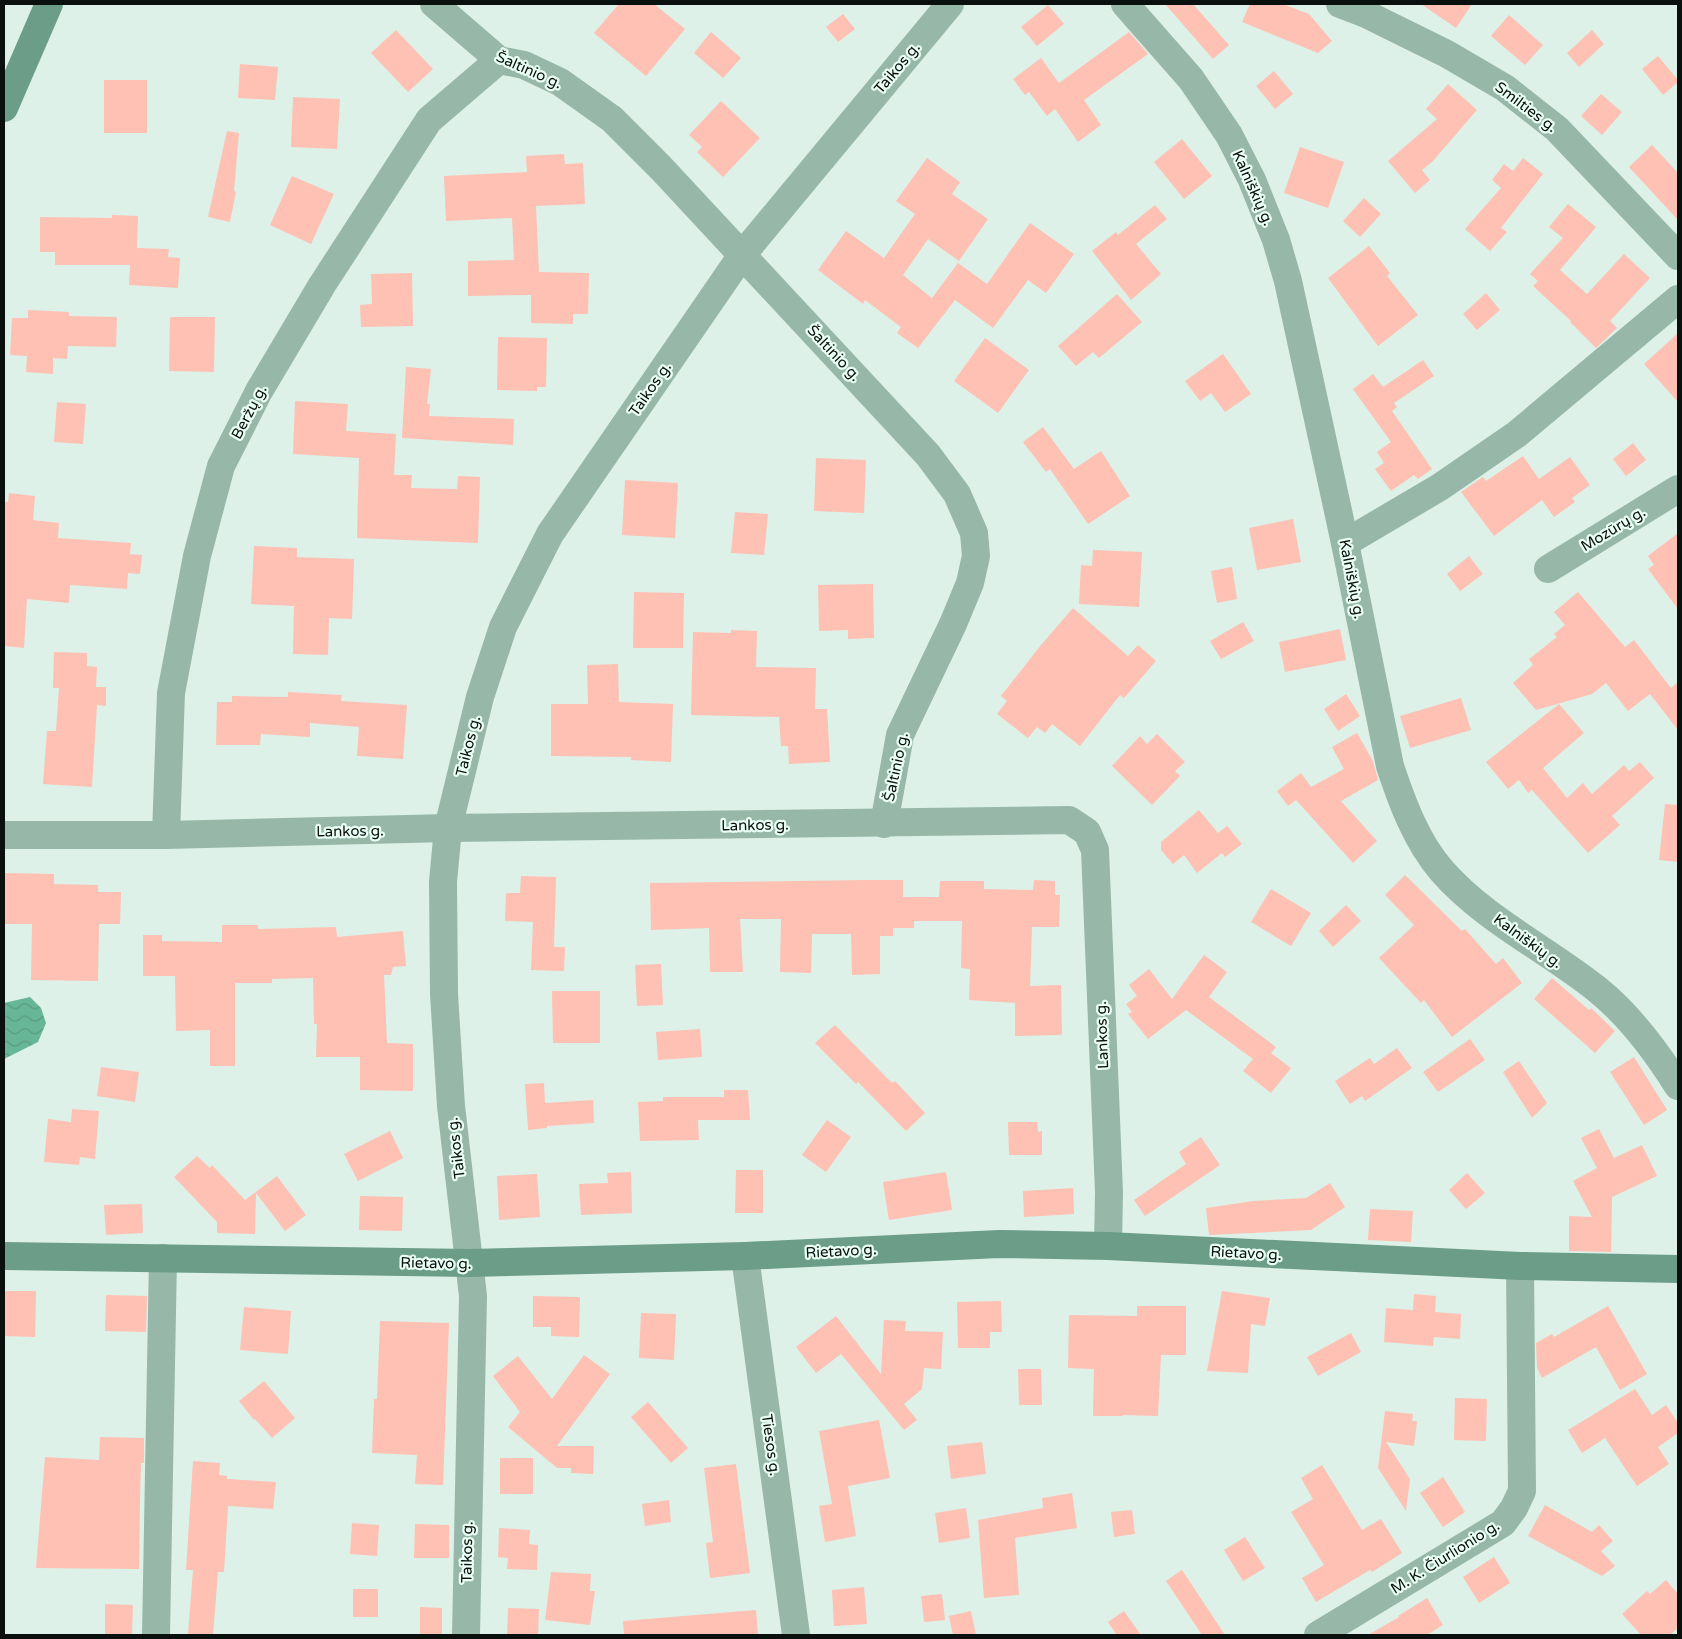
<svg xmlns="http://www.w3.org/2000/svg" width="1682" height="1639" viewBox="0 0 1682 1639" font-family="'Varela Round',sans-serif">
<defs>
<pattern id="water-waves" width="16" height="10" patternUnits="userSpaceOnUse" patternTransform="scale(1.25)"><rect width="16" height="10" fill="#67b697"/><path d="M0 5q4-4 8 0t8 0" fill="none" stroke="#589b81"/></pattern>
</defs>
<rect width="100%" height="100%" fill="#ddf1e8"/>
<path fill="url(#water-waves)" d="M30 997 41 1008 46 1023 38 1042 4 1059V1003Z"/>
<g fill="#fec1b3">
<path d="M619 4H654L685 29 646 76 594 33Z"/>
<path d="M1165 4H1193L1229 45 1213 59Z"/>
<path d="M1250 4H1283L1309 14 1332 41 1318 53 1242 22Z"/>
<path d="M1421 4H1472L1456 28Z"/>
<path d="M1048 5 1064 24 1037 46 1021 27Z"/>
<path d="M843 14 855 29 838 42 826 27Z"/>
<path d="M1509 15 1543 45 1525 65 1491 36Z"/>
<path d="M396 30 433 69 408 92 371 53Z"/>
<path d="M1592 30 1604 44 1579 67 1567 53Z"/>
<path d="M711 32 741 58 723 78 694 53Z"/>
<path d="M1129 32 1148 54 1084 100 1101 125 1078 142 1055 109 1047 116 1029 92 1025 95 1013 79 1041 58 1059 83Z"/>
<path d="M1658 56 1678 80V82L1663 95 1642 69Z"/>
<path d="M240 64 278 67 275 100 238 98Z"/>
<path d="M1274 71 1293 94 1275 109 1256 86Z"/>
<rect x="104" y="80" width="43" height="53"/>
<path d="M1448 84 1477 110 1432 162 1422 170 1430 180 1415 193 1388 161 1437 119 1426 109Z"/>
<path d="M1601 94 1622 112 1602 135 1581 116Z"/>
<path d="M293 97 340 99 337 149 291 147Z"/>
<path d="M721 101 760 138 723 177 697 152 702 147 689 135Z"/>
<path d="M227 131 239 133 234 191 236 192 230 222 208 217Z"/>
<path d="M1182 139 1212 176 1184 199 1154 162Z"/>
<path d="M1652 145 1678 173V220L1629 167Z"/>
<path d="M1300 147 1344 162 1328 208 1284 193Z"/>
<path d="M564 154 565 164 583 163 585 204 536 206 539 272 589 273 588 314H573V324L531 323V295L468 296V261L514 260 512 218 446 221 444 176 527 172 526 156Z"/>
<path d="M927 158 960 182 952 194 988 219 959 261 928 239 903 275 932 298 958 263 987 284 1030 223 1074 254 1046 293 1028 280 993 328 955 300 918 348 897 333 901 327 865 300 863 304 818 270 846 231 884 258 915 214 896 201Z"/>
<path d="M1523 158 1543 174 1501 228 1507 232 1490 251 1465 229 1501 188 1492 180 1504 164 1513 171Z"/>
<path d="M292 176 334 194 311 244 270 225Z"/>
<path d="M1364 198 1381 214 1360 237 1343 221Z"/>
<path d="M1568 204 1596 227 1560 270 1587 294 1624 254 1650 278 1610 321 1617 328 1596 348 1570 322 1571 321 1533 286 1538 281 1530 274 1563 238 1549 227Z"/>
<path d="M1155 205 1167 219 1136 244 1161 274 1131 300 1092 251 1116 232 1118 235Z"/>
<path d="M112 215 138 216 137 248 169 249 168 257 180 258 178 288 129 285 130 265H55V252H40V217L112 218Z"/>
<path d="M1369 246 1390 273 1387 276 1418 315 1378 346 1328 278Z"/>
<path d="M412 273 413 326 361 327 360 305 372 304 371 274Z"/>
<path d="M1486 293 1500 310 1477 330 1463 314Z"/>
<path d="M1117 294 1142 322 1099 358 1093 352 1076 366 1058 346Z"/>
<path d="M28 310 69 312V316L117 317 116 347 68 346 67 359 53 358V374L26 372 27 356 10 355 12 318H28Z"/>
<path d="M170 317H215L214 372 169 371Z"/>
<path d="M1678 333V402L1644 364Z"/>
<path d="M498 337 547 338 546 387H537V391L497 390Z"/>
<path d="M985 338 1029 370 998 413 954 381Z"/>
<path d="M1223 354 1251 394 1225 412 1211 393 1200 401 1185 381Z"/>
<path d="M1423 360 1434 376 1394 403 1397 407 1392 411 1432 469 1418 479 1414 475 1391 491 1375 469 1384 463 1377 452 1391 442 1353 389 1373 374 1383 387Z"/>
<path d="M406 367 431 369 427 404H430L429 416 514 419 513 445 402 438Z"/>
<path d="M295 401 348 404 346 431 396 434 394 475H412L411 488 457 489 458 476 480 477 478 543 357 538 359 458 293 454Z"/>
<path d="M57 402 86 404 83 444 54 442Z"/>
<path d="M1043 427 1074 469 1101 451 1130 496 1088 524 1050 469 1046 472 1023 442Z"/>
<path d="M1633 443 1646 460 1626 476 1613 459Z"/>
<path d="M1523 456 1539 479 1570 457 1590 485 1572 498 1575 502 1554 517 1542 500 1494 536 1461 492 1483 477 1486 481Z"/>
<path d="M816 458 866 460 864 513 814 511Z"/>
<path d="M625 480 678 483 675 538 622 535Z"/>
<path d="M9 493 35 496 33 520 59 523 58 538 131 543 130 554 142 555 140 574 128 573 127 589 70 585 69 603 27 599 24 648 4 646V553L5 533 4 532V502H8Z"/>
<path d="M735 512 768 514 764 555 731 553Z"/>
<path d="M1293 519 1301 562 1257 570 1249 528Z"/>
<path d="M1678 533V609L1648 569 1654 565 1648 556Z"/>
<path d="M254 546 297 548V557L354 559 352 619 329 618 328 655 293 654 294 606 251 604Z"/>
<path d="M1093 550 1142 552 1139 607 1079 604 1081 565 1092 566Z"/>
<path d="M1469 556 1483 574 1460 591 1447 574Z"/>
<path d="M1232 567 1237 599 1217 603 1211 571Z"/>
<path d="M873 584 874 638 848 639V630L819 631 818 585Z"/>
<path d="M634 592 684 593 683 648H633Z"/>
<path d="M1578 592 1625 647 1634 640 1671 688 1678 682V730L1650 694 1628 711 1606 683 1592 694 1536 710 1513 683 1533 665 1529 659 1557 637 1554 634 1565 625 1554 612Z"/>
<path d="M1073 608 1128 656 1138 645 1156 661 1124 698 1120 695 1080 746 1052 724 1045 733 1037 727 1028 738 997 714 1007 701 1001 696 1041 645Z"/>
<path d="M1243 622 1254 641 1221 659 1210 641Z"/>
<path d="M1340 629 1346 660 1285 672 1279 642Z"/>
<path d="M731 630 757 631 756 667 816 668 815 709H827L830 762 789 764 788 746H781L779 717 691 715 693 632 731 633Z"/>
<path d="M54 652 87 653V666L97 667 96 687H106V706L97 705 92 787 43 784 47 731H56L59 688H53Z"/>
<path d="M618 664 619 702 673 704 671 762 631 760V757L551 756V704H588L587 665Z"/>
<path d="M288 692 342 695 341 701 407 705 403 759 357 756 359 727 310 723V737L261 734 260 745H216L217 702H232V696L288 697Z"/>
<path d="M1346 694 1360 716 1338 731 1324 709Z"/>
<path d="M1461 698 1471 730 1410 748 1400 716Z"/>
<path d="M1559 704 1584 733 1543 768 1567 798 1583 783 1592 794 1624 765 1629 771 1640 762 1654 778 1612 816 1620 825 1588 853 1532 790 1528 793 1519 780 1508 789 1486 762Z"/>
<path d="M1357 733 1373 761 1378 780 1341 801 1377 841 1353 863 1296 800 1288 806 1277 791 1301 773 1311 787 1344 769 1332 747Z"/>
<path d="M1157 734 1185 762 1175 771 1180 776 1152 805 1112 766 1140 736 1147 744Z"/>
<path d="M1665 804 1678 805V862L1659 860Z"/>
<path d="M1199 810 1218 833 1227 826 1242 844 1225 857 1222 853 1197 873 1184 855 1173 864 1161 850V842Z"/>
<path d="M4 873 54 874V884L98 885V892H121L120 924H99L98 981 31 980 32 924H4Z"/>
<path d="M1405 875 1462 931 1465 929 1496 964 1503 958 1522 983 1452 1037 1424 1000 1421 1003 1379 958 1414 925 1385 895Z"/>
<path d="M521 876 556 877 554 947H565L564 971 531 970 533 922 505 921 506 893H520Z"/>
<path d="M864 880H903V897H939L940 881H984V889L1033 890 1034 880 1055 881V895H1060L1059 927H1032L1030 986 1061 985 1062 1035 1015 1036V1003L969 1000 970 969 961 968 962 921H914V928H893V936H880V974L852 975 851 934H812L811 973 780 972 781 919H740L743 972H710L709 928 651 930 650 883Z"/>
<path d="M1271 889 1311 913 1291 946 1251 922Z"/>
<path d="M1346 905 1361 921 1333 947 1319 931Z"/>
<path d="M222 925H258V929L336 927 337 937 403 931 406 966 393 967 391 975H384L387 1043 413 1044V1091L360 1090V1057H316L317 1024H314L313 978 272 979V983H235V1066H210V1030L176 1031 175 976H143V935H162V941L222 942Z"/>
<path d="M1204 955 1227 972 1209 997 1276 1047 1271 1053 1291 1068 1271 1093 1243 1071 1253 1059 1186 1010 1148 1039 1128 1014 1132 1012 1126 1004 1137 996 1129 985 1149 969 1172 999Z"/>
<path d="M661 964 663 1005 637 1006 635 965Z"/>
<path d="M1552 978 1589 1010 1591 1008 1615 1031 1595 1053 1534 999Z"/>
<path d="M552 991H600V1043H553Z"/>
<path d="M835 1025 892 1083 895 1081 925 1113 906 1131 858 1082 856 1084 815 1043Z"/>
<path d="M700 1029 702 1057 658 1060 656 1032Z"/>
<path d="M1470 1039 1485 1060 1438 1092 1423 1072Z"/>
<path d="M1397 1048 1412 1068 1365 1101 1362 1096 1350 1104 1335 1081 1370 1058 1374 1064Z"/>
<path d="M1634 1057 1667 1110 1644 1125 1610 1072Z"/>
<path d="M1519 1061 1547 1103 1532 1118 1503 1072Z"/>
<path d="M101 1067 139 1072 135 1102 97 1096Z"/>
<path d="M544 1083 545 1103 593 1100 594 1123 547 1126V1128L528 1130 525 1084Z"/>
<path d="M724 1090H748L750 1120H698L699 1140 640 1141 638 1102 663 1101V1097H724Z"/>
<path d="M72 1109 99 1111 95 1159 80 1157 79 1165 44 1162 48 1119 71 1122Z"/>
<path d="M827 1120 851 1137 826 1172 802 1155Z"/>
<path d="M1008 1122H1037L1038 1132 1042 1131V1155H1009Z"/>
<path d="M1599 1129 1614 1158 1642 1145 1657 1176 1612 1197 1611 1252 1569 1251V1216L1592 1217 1573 1181 1597 1168 1581 1138Z"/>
<path d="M390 1131 403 1158 358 1181 344 1154Z"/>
<path d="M1201 1137 1220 1165 1145 1216 1134 1200 1186 1164 1179 1152Z"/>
<path d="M197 1156 210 1168 212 1165 245 1200 277 1176 306 1215 285 1231 256 1193 255 1234 217 1233V1222L174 1177Z"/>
<path d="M736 1170H763V1213H735Z"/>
<path d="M631 1172 632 1213 581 1215 579 1184 608 1183 607 1173Z"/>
<path d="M946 1172 952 1210 889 1220 883 1182Z"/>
<path d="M1467 1173 1485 1193 1466 1209 1449 1190Z"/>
<path d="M537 1174 540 1217 499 1220 497 1176Z"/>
<path d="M1330 1183 1345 1207 1311 1230 1209 1235 1206 1208 1253 1201 1306 1198Z"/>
<path d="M1073 1188 1074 1214 1024 1217 1023 1191Z"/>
<path d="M360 1196 403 1197 402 1231 359 1230Z"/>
<path d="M142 1204 143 1233 106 1235 104 1205Z"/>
<path d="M1370 1209 1413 1211 1411 1242 1368 1240Z"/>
<path d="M4 1291H36L35 1337 4 1336Z"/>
<path d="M1222 1291 1270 1298 1265 1326 1251 1324 1248 1373 1207 1371Z"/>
<path d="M1414 1294 1436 1296 1435 1312 1461 1314 1460 1339 1434 1337 1433 1346 1384 1342 1386 1308 1413 1310Z"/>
<path d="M106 1295 147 1296 146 1332 105 1331Z"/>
<path d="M533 1296 580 1297 579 1337 551 1336V1327H533Z"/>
<path d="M1001 1301 1002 1332H990V1348H958L957 1302Z"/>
<path d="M1137 1306H1186V1355H1161L1158 1416 1123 1415V1416H1093L1094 1369 1068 1368 1069 1315 1137 1316Z"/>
<path d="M1608 1306 1647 1374 1620 1390 1596 1347 1542 1378 1537 1368 1536 1343 1552 1334 1554 1337Z"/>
<path d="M244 1307 291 1311 288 1354 240 1350Z"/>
<path d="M641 1313 676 1314 674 1360 639 1358Z"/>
<path d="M836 1316 881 1374 884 1320 906 1321 905 1331 943 1332 941 1369 924 1368 922 1389 904 1404 917 1420 904 1430 841 1354 816 1373 796 1347Z"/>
<path d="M380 1321 449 1323 443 1485 415 1484 417 1455 372 1453 374 1399H377Z"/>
<path d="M1351 1333 1361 1352 1318 1376 1307 1357Z"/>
<path d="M584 1355 610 1374 557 1446H594L593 1474 571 1473V1468H557L508 1427 520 1412 493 1376 518 1356 552 1399Z"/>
<path d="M1018 1369H1041L1042 1405H1019Z"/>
<path d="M264 1381 295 1418 272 1438 255 1419 254 1420 239 1401Z"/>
<path d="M1635 1389 1652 1415 1666 1405 1678 1423V1433L1658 1447 1669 1464 1637 1486 1605 1438 1582 1453 1568 1430Z"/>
<path d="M1455 1398 1487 1399 1486 1441 1454 1440Z"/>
<path d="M648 1402 688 1448 671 1463 631 1417Z"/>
<path d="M1385 1411 1413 1414 1412 1421H1417L1414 1446 1386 1442 1410 1479 1406 1511 1378 1468Z"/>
<path d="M879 1420 890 1478 848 1486 856 1536 825 1542 819 1506 832 1504 819 1431Z"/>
<path d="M100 1437 144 1438V1463H141L140 1500 139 1569 36 1568 45 1457 99 1460Z"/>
<path d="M982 1442 986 1474 951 1479 947 1446Z"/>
<rect x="500" y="1458" width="33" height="36"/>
<path d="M193 1461 220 1463 219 1475 227 1476V1479L276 1482 273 1509 228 1506 224 1572H218L213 1635 188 1634 193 1570H186Z"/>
<path d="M736 1464 750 1573 710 1578 706 1543 713 1542 704 1468Z"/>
<path d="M1322 1465 1362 1530 1381 1519 1402 1553 1372 1572 1370 1570 1316 1602 1302 1578 1324 1565 1291 1512 1313 1499 1301 1478Z"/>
<path d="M1443 1477 1465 1512 1443 1527 1420 1493Z"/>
<path d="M1072 1493 1077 1528 1015 1538 1019 1595 984 1598 978 1520 1043 1508 1042 1498Z"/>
<path d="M669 1500 671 1522 645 1526 642 1504Z"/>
<path d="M1545 1505 1592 1532 1599 1525 1613 1541 1601 1551 1615 1566 1602 1576 1528 1536Z"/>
<path d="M966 1508 970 1538 939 1543 935 1513Z"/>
<path d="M1132 1510 1135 1534 1114 1537 1111 1512Z"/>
<path d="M352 1523 379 1525 377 1556 350 1554Z"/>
<path d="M415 1524 449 1525V1558H414Z"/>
<path d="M499 1528 530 1530 529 1544 538 1545 537 1570 507 1569 508 1558 498 1557Z"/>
<path d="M1245 1537 1265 1568 1243 1581 1224 1550Z"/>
<path d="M1494 1557 1510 1583 1479 1603 1463 1577Z"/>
<path d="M1182 1570 1225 1635H1202L1166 1581Z"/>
<path d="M551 1572 591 1574 590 1591H595L590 1625 545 1620Z"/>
<path d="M1666 1580 1678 1594V1628L1670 1635H1641L1622 1614 1647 1591 1650 1594Z"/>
<path d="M864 1587 867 1624 834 1626 832 1590Z"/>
<rect x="353" y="1589" width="25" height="28"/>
<path d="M942 1594 945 1620 924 1622 921 1596Z"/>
<path d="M1427 1598 1443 1625 1427 1635H1368L1399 1617 1398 1616Z"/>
<path d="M105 1604 133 1605 132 1635H105Z"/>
<path d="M420 1607 442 1608V1635H420Z"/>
<path d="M508 1608 539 1609 538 1635H507Z"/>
<path d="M756 1610 758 1635H624L623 1621Z"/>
<path d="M971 1611 976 1635H953L949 1616Z"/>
<path d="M1124 1611 1141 1635H1117L1108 1622Z"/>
</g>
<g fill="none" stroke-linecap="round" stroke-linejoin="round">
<g stroke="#97b7a9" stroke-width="28">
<path d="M434 4 499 60 524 65 560 82 612 119 661 168 928 455 957 494 974 533 976 556 970 583 953 624 900 735 884 824"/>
<path d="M1125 4 1191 79 1229 135 1252 180 1276 240 1288 281 1345 543 1390 766C1402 802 1416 841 1442 871 1485 920 1547 949 1598 990 1630 1016 1656 1051 1678 1086"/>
<path d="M1340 4 1366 14 1447 54 1505 88 1557 129 1678 256"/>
<path d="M1345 543 1440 487 1517 434 1678 299"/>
<path d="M1548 569 1678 489"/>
<path d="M4 835H166L448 828 1069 820 1087 832 1095 850 1109 1192 1108 1246"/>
<path d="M166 835 171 693 197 556 221 466 259 391 322 285 429 120 499 60"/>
<path d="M745 1256 796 1635"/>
<path d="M156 1635 163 1258"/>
<path d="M466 1635 473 1296 451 1106 444 994 443 882 448 828 480 697 503 627 550 534 742 255 950 4"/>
<path d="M1318 1635 1503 1523 1514 1508 1522 1491 1520 1266"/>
</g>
<g stroke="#6c9d89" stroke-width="28">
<path d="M4 108 49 4"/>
<path d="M4 1256 470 1263 745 1256 999 1244 1108 1246 1520 1266 1678 1269"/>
</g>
</g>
<g text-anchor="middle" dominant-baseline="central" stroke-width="4.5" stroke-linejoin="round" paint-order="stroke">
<g font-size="15" fill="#09100d" stroke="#eafff5">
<text transform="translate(897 68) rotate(-50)">Taikos g.</text>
<text transform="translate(529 70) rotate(24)">Šaltinio g.</text>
<text transform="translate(1526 107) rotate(37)">Smilties g.</text>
<text transform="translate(1253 188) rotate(66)">Kalniškių g.</text>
<text transform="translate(834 353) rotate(47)">Šaltinio g.</text>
<text transform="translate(650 389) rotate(-55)">Taikos g.</text>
<text transform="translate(249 412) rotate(-62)">Beržų g.</text>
<text transform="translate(1613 529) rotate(-31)">Mozūrų g.</text>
<text transform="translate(1352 579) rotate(79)">Kalniškių g.</text>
<text transform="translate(468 746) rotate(-76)">Taikos g.</text>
<text transform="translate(896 767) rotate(-78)">Šaltinio g.</text>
<text transform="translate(755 825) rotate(-1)">Lankos g.</text>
<text transform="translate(350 831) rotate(-1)">Lankos g.</text>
<text transform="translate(1528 941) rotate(36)">Kalniškių g.</text>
<text transform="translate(1102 1035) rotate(-92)">Lankos g.</text>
<text transform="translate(456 1148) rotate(-97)">Taikos g.</text>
<text transform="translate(841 1251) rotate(-3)">Rietavo g.</text>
<text transform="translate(1246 1253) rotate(3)">Rietavo g.</text>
<text transform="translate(436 1263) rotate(1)">Rietavo g.</text>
<text transform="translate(771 1445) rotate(82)">Tiesos g.</text>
<text transform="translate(467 1552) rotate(-89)">Taikos g.</text>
<text transform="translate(1445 1557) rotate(-32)">M. K. Čiurlionio g.</text>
</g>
</g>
<rect width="1682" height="1639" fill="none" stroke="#09100d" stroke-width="10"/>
</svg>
